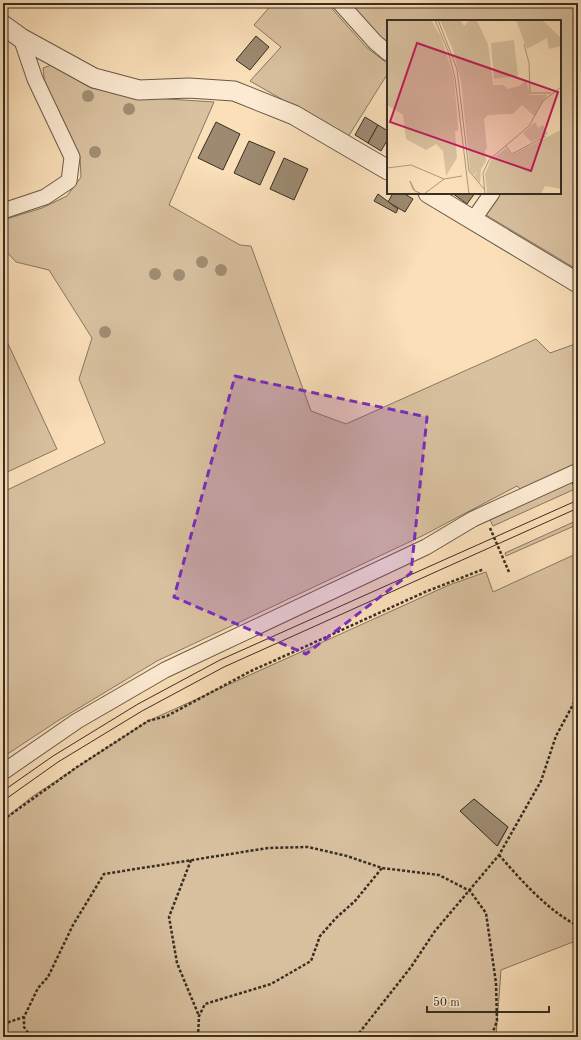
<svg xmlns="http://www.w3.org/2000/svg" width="581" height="1040" viewBox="0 0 581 1040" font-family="'Old Standard TT',serif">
<rect width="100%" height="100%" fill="#fadfb9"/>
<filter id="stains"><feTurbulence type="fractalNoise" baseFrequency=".005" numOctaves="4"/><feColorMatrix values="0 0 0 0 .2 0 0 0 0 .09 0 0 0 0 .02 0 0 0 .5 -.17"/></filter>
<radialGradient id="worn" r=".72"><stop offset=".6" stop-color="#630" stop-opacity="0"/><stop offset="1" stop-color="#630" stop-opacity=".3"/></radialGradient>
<g fill="#d9c1a0" stroke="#887862" fill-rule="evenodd">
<path d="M273 3H327L366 47 388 64V73L348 137 250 81 281 47 254 25Z"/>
<path d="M347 3H578V270L486 215 501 193H560V21H388V46Z"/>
<path d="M51 65 91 88 137 97 214 102 169 205 240 245 251 246 311 411 346 424 536 339 550 353 578 343V464L520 489 517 486 422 536 157 661 59 720 3 757V492L105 443 79 379 92 338 49 270 16 262 3 248V220L42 208 67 196 81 177 80 157 45 85 43 68Z"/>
<path d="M3 333 57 449 3 474Z"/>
<path d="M572 482 575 489 493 526 489 518Z"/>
<path d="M578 520V535L574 526 506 556 505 553Z"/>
<path d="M578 553V940L501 970 496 1037H3V820L33 796 148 721 449 585 486 572 493 592ZM474 799 508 827 498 846 461 811Z"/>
</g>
<g fill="#9d8a71" stroke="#382e23">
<path d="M256 36 269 47 250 70 236 60Z"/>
<path d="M365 117 378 125 368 143 355 135Z"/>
<path d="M216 122 240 134 223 170 198 158Z"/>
<path d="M378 125 388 131V139L381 151 368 143Z"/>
<path d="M249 141 275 152 260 185 234 173Z"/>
<path d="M284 158 308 169 294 200 270 189Z"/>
<path d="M393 193H403L413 199 405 212 388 202Z"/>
<path d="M452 193H475L467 204Z"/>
<path d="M378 194 398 209 396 213 374 201Z"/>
<path d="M578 479V487L575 489 572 482Z"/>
<path d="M474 799 508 827 497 846 460 811Z"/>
</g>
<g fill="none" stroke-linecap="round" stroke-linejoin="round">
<g stroke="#685a48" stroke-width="17">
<g id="minor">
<path d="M340 3 375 42 388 53"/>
<path d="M3 211 45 197 69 181 72 157 35 79 21 38"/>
<path d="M473 220 492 193"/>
<path d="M3 772 77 721 165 670 426 547 473 519 578 471"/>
</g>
</g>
<g stroke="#685a48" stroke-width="21">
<g id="tertiary">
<path d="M3 25 21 38 94 78 139 90 189 88 234 91 294 115 388 170"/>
<path d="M428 193 578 283"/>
</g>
</g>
<g stroke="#382e23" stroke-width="2.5" stroke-dasharray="3 2" stroke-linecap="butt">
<path d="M490 528 509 572"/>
<path d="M3 820 77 767 148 721 167 716 251 671 289 654 425 592 484 569"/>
<path d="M499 855C522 881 547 910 578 926"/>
<path d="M191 860 169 917 177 963 199 1016"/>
<path d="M3 1024 24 1017"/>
<path d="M31 1037 24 1027V1017L38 988 48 977 73 925 104 874 268 848 308 847 347 856 382 868 439 875 470 891 486 913 496 983 497 1021 491 1037"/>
<path d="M198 1037 199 1016 205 1004 271 984 311 961 320 936 336 918 355 901 382 868"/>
<path d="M356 1037 411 967 435 931 499 855 541 781 556 736 575 701 578 676"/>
</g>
<use href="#minor" stroke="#fcead2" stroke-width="15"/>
<use href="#tertiary" stroke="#fcead2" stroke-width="19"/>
<g stroke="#382e23" stroke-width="1">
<path d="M3 791 53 756 138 704 220 660 578 500"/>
<path d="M3 801 58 762 142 711 224 667 578 508"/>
</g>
</g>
<g fill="#a18e74">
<circle cx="88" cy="96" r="6"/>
<circle cx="129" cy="109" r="6"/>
<circle cx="95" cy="152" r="6"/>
<circle cx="202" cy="262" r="6"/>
<circle cx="221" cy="270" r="6"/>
<circle cx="155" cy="274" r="6"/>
<circle cx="179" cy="275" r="6"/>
<circle cx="105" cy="332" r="6"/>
</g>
<path fill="#7b2cbf" fill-opacity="0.2" stroke="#7b2cbf" stroke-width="3" stroke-dasharray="8 5" stroke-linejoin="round" d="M235 376 427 417 411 573 306 654 174 597Z"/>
<g transform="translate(387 20)">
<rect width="174" height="174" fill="#fadfb9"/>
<path d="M0 0H44L54 17 67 58 71 105V111H68L70 138 59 156 56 131 49 124 39 130 19 119 16 95 0 85ZM53 0H73L77 6 83 0 90 1 101 24 106 65H116L121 69 132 66 139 60 143 75H160L147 96 135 85 126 94 101 95 97 99 100 129 98 130 99 141 94 149 93 163 87 156 91 151 86 155 83 151 74 62 66 30ZM129 0H155L174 18V26L162 29 160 18 140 29ZM127 20 131 56 107 59 104 23ZM148 102 151 108 156 105 161 114 144 122 136 113ZM174 110V169L158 166 154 174H100L98 154 104 140 119 128 125 135Z" fill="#d9c1a0"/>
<path fill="none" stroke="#ac987d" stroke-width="1" d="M48 0 61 31 68 58 82 174M51 0 70 49 82 151 97 169M137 24 142 43 143 73H164M119 126 125 134 159 116M0 148 24 145 57 159 75 156M28 171 23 161 26 169 28 171 35 174M37 174 57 159M98 174 96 153 102 140 142 106 156 81 174 67"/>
<path fill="#c2185b" fill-opacity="0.15" stroke="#c2185b" stroke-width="2" d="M30 23 171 72 144 151 3 102Z"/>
<rect width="174" height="174" fill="none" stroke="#382e23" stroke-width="2"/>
</g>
<rect width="581" height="1040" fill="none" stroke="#fadfb9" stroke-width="16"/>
<rect x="4" y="4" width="573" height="1032" fill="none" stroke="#382e23" stroke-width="2"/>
<rect x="8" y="8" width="565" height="1024" fill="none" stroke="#382e23"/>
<path d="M427 1006v6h122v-6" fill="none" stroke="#382e23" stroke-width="2"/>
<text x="433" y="1006" font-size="12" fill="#382e23" stroke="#fcead2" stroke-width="3" paint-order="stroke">50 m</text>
<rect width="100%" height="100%" filter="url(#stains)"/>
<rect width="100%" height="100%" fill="url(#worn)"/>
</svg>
